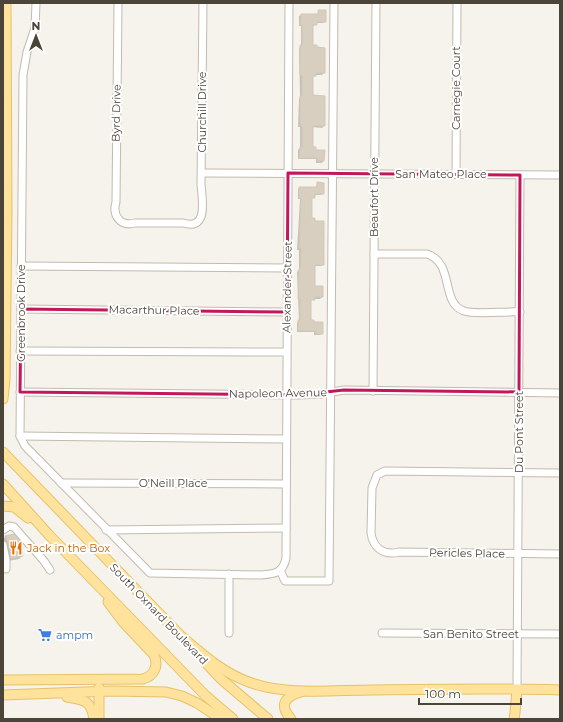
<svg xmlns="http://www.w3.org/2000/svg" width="563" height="722" viewBox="0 0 563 722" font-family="Montserrat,sans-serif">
<rect width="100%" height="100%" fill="#f6f3ec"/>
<g fill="#0003">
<path d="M319 11 325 21 323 23H316L314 26H312V46L324 73 322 75H316L312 77V96L324 126 322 128 312 127V148L315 151H324L323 161 322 163H316V159H298V150L300 148V127H298L299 99 300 97 299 48 301 46V26H299V16L301 15H317Z"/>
<path d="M317 183 323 194 321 195H314V197L311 199V219L323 264 321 266H314V287L322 297 320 299H314L310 301V321L322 333 320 335H314V332H297V323L299 321 297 272 299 270V250H297L300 199H298V189L299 188H316Z"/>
<path d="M13 535 22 556 19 559 8 561 3 539 5 537Z"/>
</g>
<g fill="#d8cfc1" stroke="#d3c7b4">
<path d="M318 10H326V22H317V25H313V45H317V47L325 48V73H316V76H313V95L325 96V126H313V147H316V150H325L324 161H317V158H299L300 147H302V126H300V96H302V76L300 75V45H302V25H300L301 14H318Z"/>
<path d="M317 182 324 183V194H315V198H312V218H315V221H324V265H315V286H323V297H315V300H311V320H314V322H323V334H316V331H298V320H300V299H298L299 269H300L301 248H299L301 198H299V187H317Z"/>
<path d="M14 534 20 541 23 556 11 559 8 544 5 536Z"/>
</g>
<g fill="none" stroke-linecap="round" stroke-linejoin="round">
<g stroke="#c2bbae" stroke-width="9">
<g id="minor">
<path d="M36 3 35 28 27 52 23 75 20 436 25 446 150 573 261 575C275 574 283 573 286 558L289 3"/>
<path d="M118 3 116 202C112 215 120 227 135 223H183C209 231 202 199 201 184L203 3"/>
<path d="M202 173 560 175"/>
<path d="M456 174 457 3"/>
<path d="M374 254H427C455 263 440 303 464 311 475 315 506 311 520 312"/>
<path d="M21 266 287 268"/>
<path d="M21 309 287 312"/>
<path d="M20 351 286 352"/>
<path d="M373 391 376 3"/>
<path d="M20 392 298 395 321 394 344 390 560 393"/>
<path d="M20 436 286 439"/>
<path d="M560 473 385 471 377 475 372 488 371 533C373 548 384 556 399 552L560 554"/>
<path d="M61 483 286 484"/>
<path d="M3 530 9 526 14 527 44 561 50 570"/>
<path d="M106 530 286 528"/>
<path d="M3 545 6 560V569"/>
<path d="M280 570 285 581H329L334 3"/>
<path d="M229 574V633"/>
<path d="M382 633 560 634"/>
<path d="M517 689 520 175"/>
</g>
</g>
<g stroke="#e6c16a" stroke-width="11">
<g id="major">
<path d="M3 399 5 380 7 211 6 3"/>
<path d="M3 452 179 634"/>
<path d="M3 484 50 536 206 696 233 719"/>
<path d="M3 506 14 507 28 518"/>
<path d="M175 631C198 650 220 672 249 682 286 696 333 690 372 690 435 689 497 688 560 690"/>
<path d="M204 661 221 679 268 719"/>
<path d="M3 680 143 679C154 676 159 666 154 655L123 622 108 602"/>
<path d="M99 688V719"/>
<path d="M3 695 112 691 166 692 182 696 197 703 221 719"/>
<path d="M67 697C84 700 91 700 94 719"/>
<path d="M291 719C279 705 284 697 301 692"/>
<path d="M514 719 515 713 517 689"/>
</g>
</g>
<use href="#minor" stroke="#fff" stroke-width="7"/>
<use href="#major" stroke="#ffe39c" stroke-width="9"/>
</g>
<path fill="none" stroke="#c2185b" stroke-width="3" stroke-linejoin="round" d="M288 173 520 175 519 392 344 390 298 395 20 392 21 309 287 312Z"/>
<defs>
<g id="restaurant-bare" transform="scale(1.08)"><path d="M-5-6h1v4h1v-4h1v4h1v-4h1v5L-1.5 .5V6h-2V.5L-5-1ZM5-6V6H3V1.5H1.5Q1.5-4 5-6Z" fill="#e8710a" stroke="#fff" stroke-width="2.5" paint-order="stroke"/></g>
<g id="supermarket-bare" transform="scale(1.08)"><path d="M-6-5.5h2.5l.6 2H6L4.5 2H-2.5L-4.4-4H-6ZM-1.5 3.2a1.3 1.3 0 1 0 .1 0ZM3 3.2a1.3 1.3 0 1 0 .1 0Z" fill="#3f7fe0" stroke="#fff" stroke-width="2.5" paint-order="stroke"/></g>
</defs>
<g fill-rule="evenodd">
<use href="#restaurant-bare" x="16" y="548"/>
<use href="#supermarket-bare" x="45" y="635"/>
</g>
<g text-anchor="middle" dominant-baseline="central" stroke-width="4" stroke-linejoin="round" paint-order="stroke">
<g font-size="11" fill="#4b4439" stroke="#fff">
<text transform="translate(456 88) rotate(-90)">Carnegie Court</text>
<text transform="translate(202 112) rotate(-90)">Churchill Drive</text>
<text transform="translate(116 113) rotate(-89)">Byrd Drive</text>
<text x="441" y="174">San Mateo Place</text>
<text transform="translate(374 197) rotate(-90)">Beaufort Drive</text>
<text transform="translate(287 287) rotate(-89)">Alexander Street</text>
<text transform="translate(154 310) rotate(1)">Macarthur Place</text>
<text transform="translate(21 313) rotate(-90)">Greenbrook Drive</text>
<text transform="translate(278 393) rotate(-1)">Napoleon Avenue</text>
<text transform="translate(519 432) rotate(-90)">Du Pont Street</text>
<text x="173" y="483">O'Neill Place</text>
<text transform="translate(467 553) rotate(1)">Pericles Place</text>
<text transform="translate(159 614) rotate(46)">South Oxnard Boulevard</text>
<text x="471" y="634">San Benito Street</text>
</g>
<g font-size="11" fill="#c56008" stroke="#fff" text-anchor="start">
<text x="27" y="548">Jack in the Box</text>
</g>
<g font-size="11" fill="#366cbe" stroke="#fff" text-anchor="start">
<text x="56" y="635">ampm</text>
</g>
</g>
<rect width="563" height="722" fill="none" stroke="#4b4439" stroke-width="8"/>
<g transform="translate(36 36)" stroke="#ffffff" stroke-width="3" paint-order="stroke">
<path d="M0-3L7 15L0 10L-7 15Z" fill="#4b4439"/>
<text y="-6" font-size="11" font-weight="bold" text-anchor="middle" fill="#4b4439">N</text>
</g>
<path d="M419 698v6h102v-6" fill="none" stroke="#4b4439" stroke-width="2"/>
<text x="425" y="698" font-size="12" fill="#4b4439" stroke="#ffffff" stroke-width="3" paint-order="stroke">100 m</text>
</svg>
